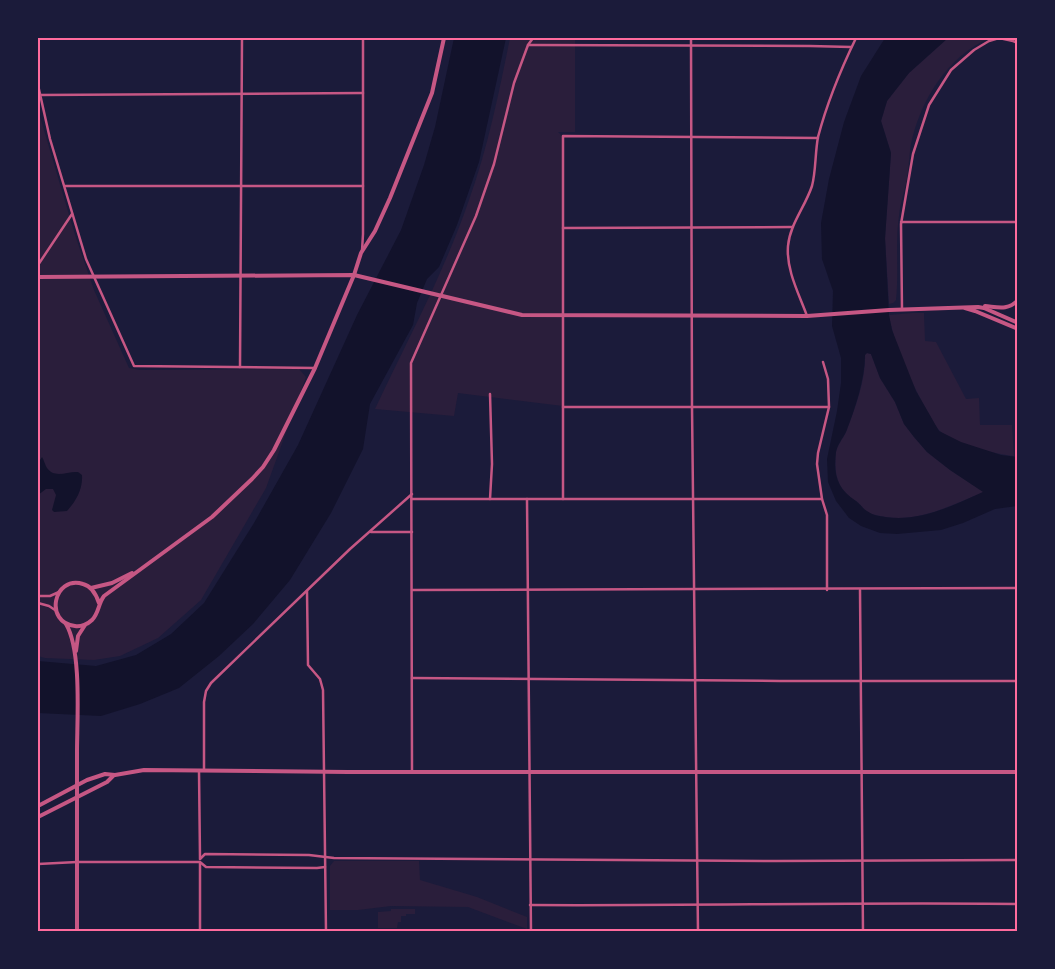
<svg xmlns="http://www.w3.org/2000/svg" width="1055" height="969" viewBox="0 0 1055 969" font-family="Karla,sans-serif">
<rect width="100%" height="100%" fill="#1b1b3a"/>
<g fill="#2a1e3b">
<path d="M510 38H575V132H558L562 136 563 406 458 393 454 416 375 409C408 339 444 273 469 200 488 147 499 92 510 38Z"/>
<path d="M948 38H990C948 55 920 101 911 144 909 155 909 167 907 178 905 191 900 203 899 216 895 243 899 272 896 300L893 303 889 304 885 238 891 153 881 121 887 101 909 73Z"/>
<path d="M38 110 75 235 94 290 129 368 140 370 299 369 306 377 266 488 201 600 158 638 120 656 94 660 45 658 38 656Z"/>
<path d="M912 313H924L925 341 936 342 966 399 979 398 980 425H1012L1014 456C998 455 949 442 939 430 935 426 932 419 929 414 912 384 895 349 889 315Z"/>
<path d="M867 353 871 354 880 378 895 402 904 424 914 437 927 452 950 470 984 492C952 505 921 522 886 517 880 516 873 515 867 512 863 509 861 504 856 501 837 489 834 475 836 452 837 445 843 439 846 432 855 409 866 379 865 355Z"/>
<path d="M334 861H419L420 880 477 897 527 917V929L468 907 391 906 358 910H330V866Z"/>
<path d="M391 909H415V914H406V916H401V922H398L397 928H378V912L391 911Z"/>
</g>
<g fill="#12122b" fill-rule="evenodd">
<path d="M454 38H506L479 162 457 225 439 267 427 279 417 303 413 325 370 404 363 449 331 513 290 580 253 624 219 656 179 688 140 704 101 716 38 713V661L96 666 136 655 171 634 204 603 254 523 298 445 357 315 401 230 424 165 435 127Z"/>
<path d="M885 38H948L909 73 887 101 881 121 891 153 885 238 889 315 892 330 916 391 939 431 961 442 1001 455 1017 457V506L995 509 963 523 941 530 897 534 880 533 861 526 849 518 836 501 828 482 827 459 837 411 841 383V358L832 326 833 291 822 259 821 223 829 179 844 122 861 76ZM867 353 871 354 880 378 895 402 904 424 914 437 927 452 950 470 983 492C952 506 920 522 885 517 879 516 872 515 867 511 863 509 860 504 856 501 837 489 833 474 836 452 837 445 843 438 846 432 855 409 865 379 865 355Z"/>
<path d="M42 457C44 460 45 465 47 468 55 479 67 471 78 472L82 475C83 489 76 501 67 511L54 512 52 510 56 495 53 489H46L38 495V463Z"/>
</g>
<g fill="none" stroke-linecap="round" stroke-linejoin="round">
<g stroke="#c65784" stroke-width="2.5">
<path d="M691 38 692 407 698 932"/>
<path d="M528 45 810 46 851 47"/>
<path d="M38 85 50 139 86 259 134 366 315 368"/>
<path d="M39 95 363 93"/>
<path d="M65 186H363"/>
<path d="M901 222H1018"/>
<path d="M563 228 793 227"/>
<path d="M362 251 363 234V38"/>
<path d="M38 265 72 214"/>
<path d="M902 309 901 224 913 154 929 105 951 70 974 50 989 41 999 38 1013 41 1018 43"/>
<path d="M807 316C799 294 786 270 788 246 790 224 805 207 812 186 816 171 815 153 818 137 827 103 841 69 856 38"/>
<path d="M823 362 828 379 829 407 818 453 817 464 822 499 827 515V590"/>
<path d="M240 367 242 38"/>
<path d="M490 394 492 464 490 499"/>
<path d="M563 407H829"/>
<path d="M412 499H822"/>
<path d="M527 499 531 932"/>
<path d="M563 499V136L818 138"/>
<path d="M371 532H412"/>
<path d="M412 590 1018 588"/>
<path d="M860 590 863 932"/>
<path d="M307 591 308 665 320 679 323 690 326 932"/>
<path d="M38 596H50L59 592"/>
<path d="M38 603 49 606 55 610"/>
<path d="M412 678 780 681H1018"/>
<path d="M204 770V702L206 691 211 683 350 549 412 494"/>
<path d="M199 771 200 858"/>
<path d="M412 772 411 363 476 216 494 164 514 83 528 45 533 38"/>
<path d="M200 859 205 854 309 855 334 858 776 861 1018 860"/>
<path d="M38 864 77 862H200L206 867 317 868 325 867"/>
<path d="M530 905C693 906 855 902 1018 904"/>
<path d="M200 932V863"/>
</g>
<g stroke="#c65784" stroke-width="4">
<path d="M1018 88V171"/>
<path d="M38 277 354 275 522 315 807 316 889 310 978 307 984 308 1018 323"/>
<path d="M985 306C997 307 1008 311 1018 300"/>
<path d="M965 308 975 311 1018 329"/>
<path d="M91 588 112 583 132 573"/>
<path d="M99 603C96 594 92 586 83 584 53 575 44 623 75 626 81 627 88 624 92 620 99 613 98 604 104 596L212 517 252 479 263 467 274 450 315 368 354 275 361 253 375 231 390 198 432 93 444 38"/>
<path d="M66 624C82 651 77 720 77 752 77 812 77 872 77 932"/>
<path d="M76 651 78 636 85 625"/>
<path d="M38 806 87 780 105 774 115 775 144 770 348 772H1018"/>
<path d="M38 817 107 782 114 775"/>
</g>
</g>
<rect width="1055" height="969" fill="none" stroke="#1b1b3a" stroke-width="78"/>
<rect x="39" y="39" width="977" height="891" fill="none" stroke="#ff6b9d" stroke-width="2"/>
</svg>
